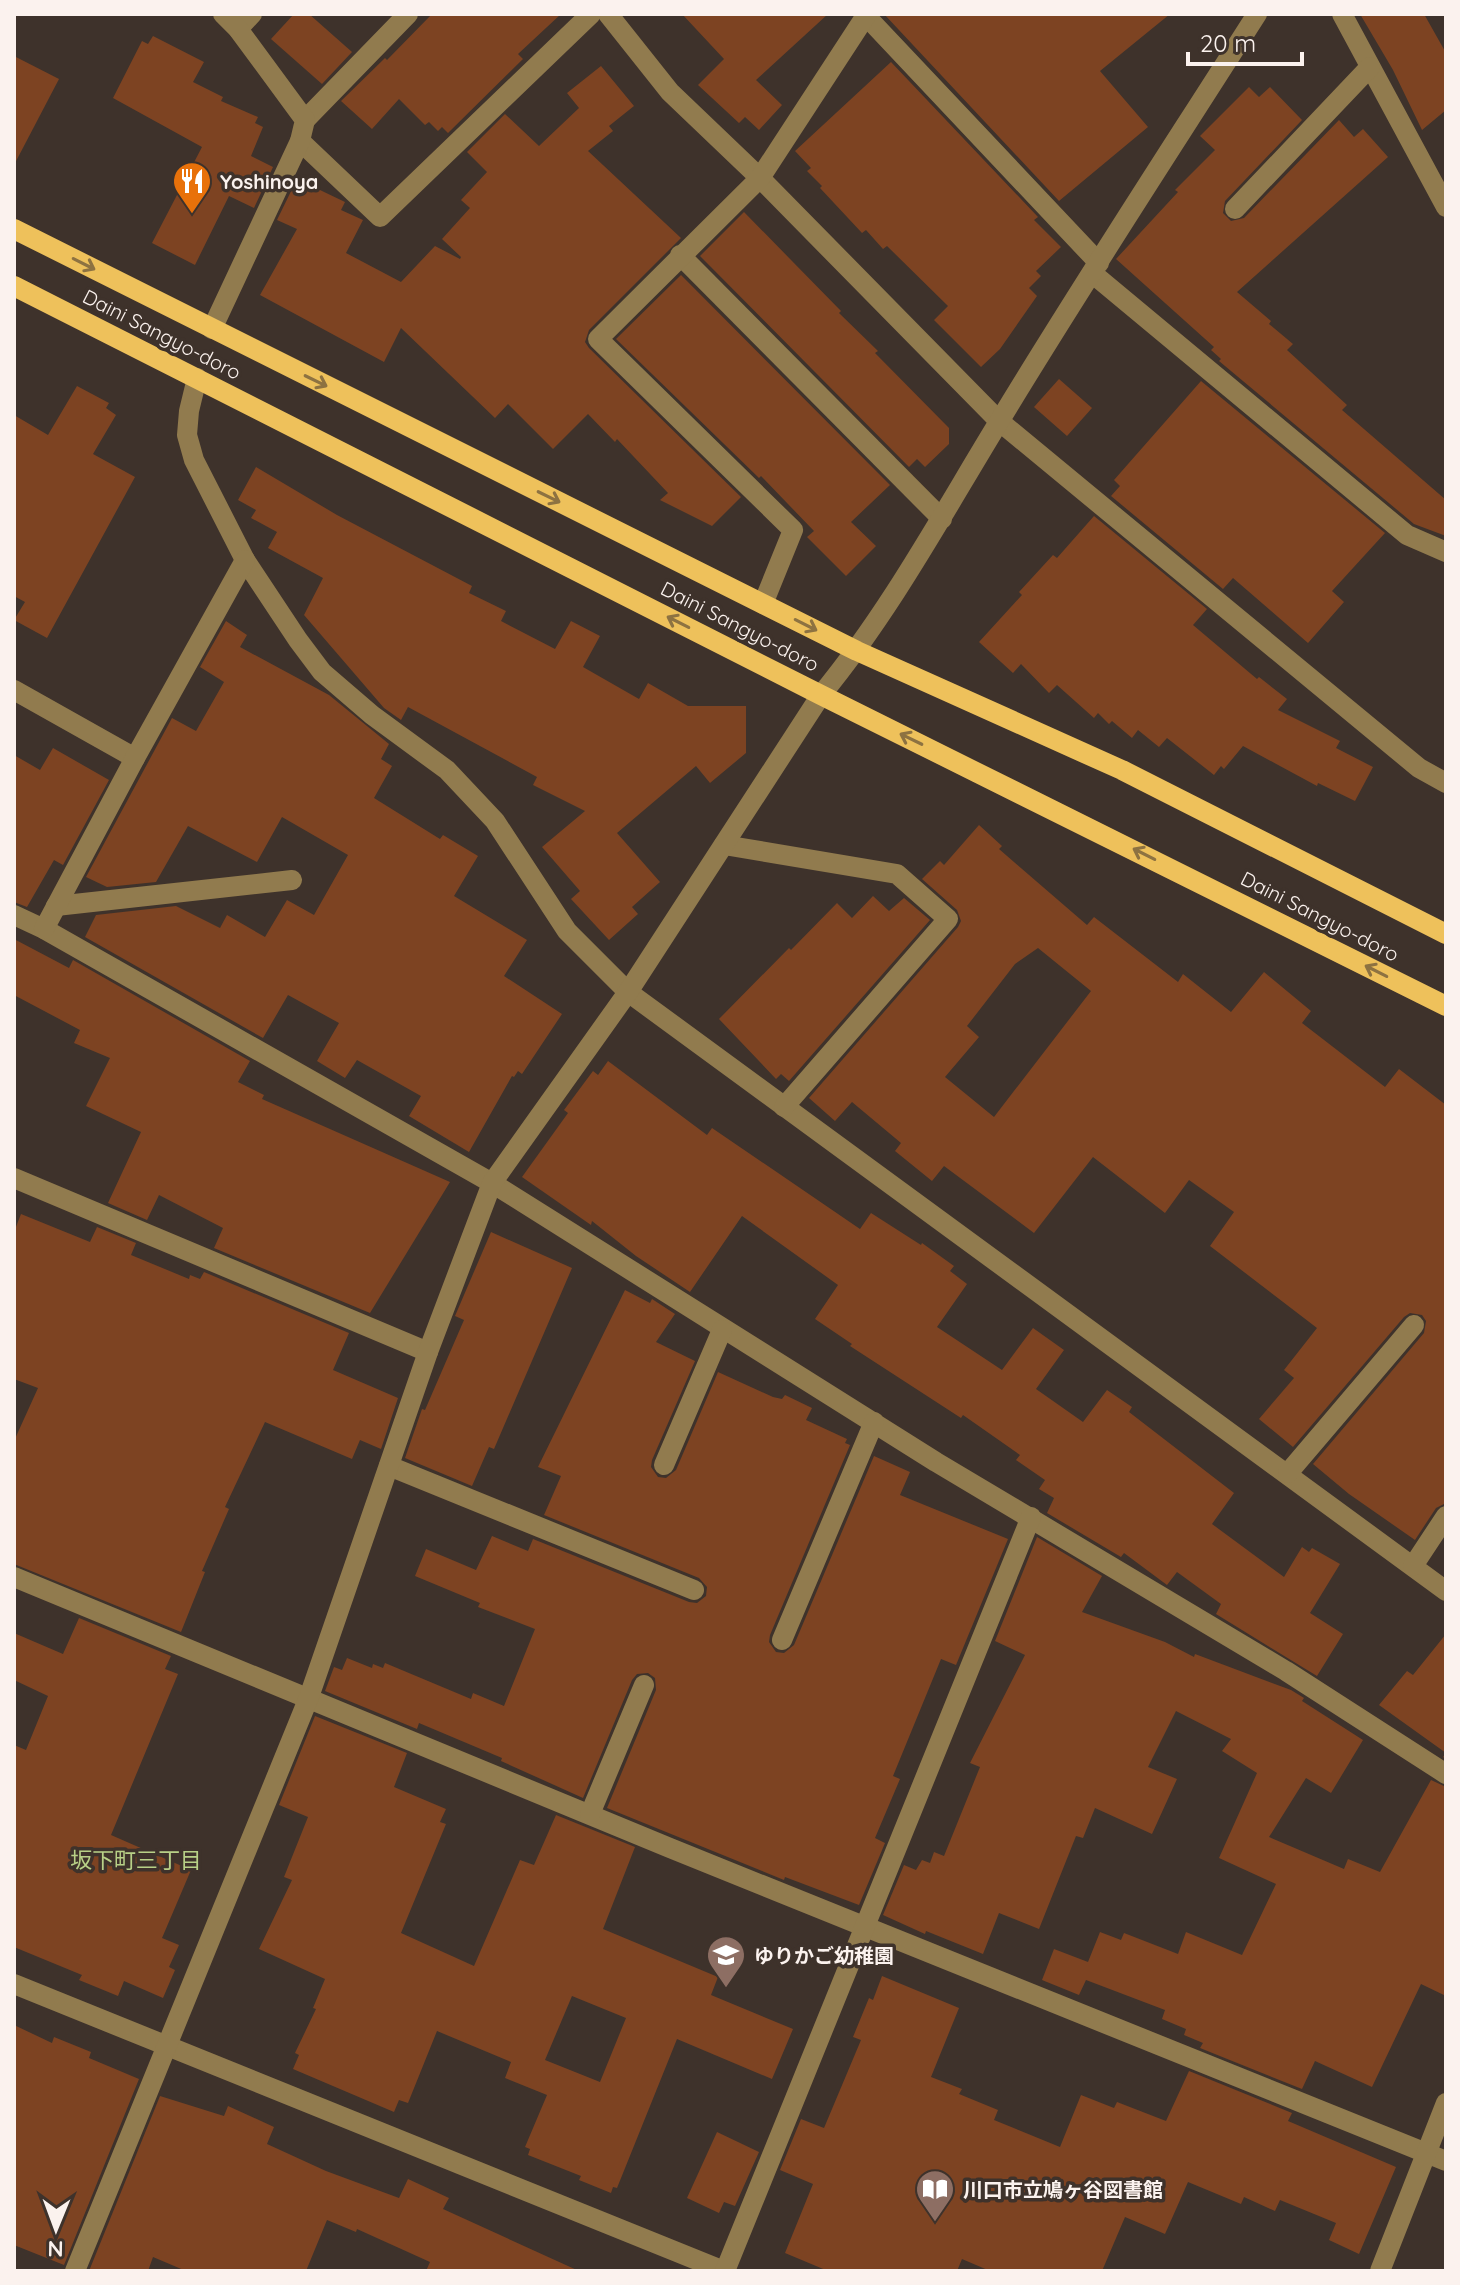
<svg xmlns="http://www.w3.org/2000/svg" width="1460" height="2285" viewBox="0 0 1460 2285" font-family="Quicksand,'Noto Sans JP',sans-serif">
<rect width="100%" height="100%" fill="#3e322b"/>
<g fill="#7d4322" fill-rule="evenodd">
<path d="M294 14H309L352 52 322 84 271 39Z"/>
<path d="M432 14H561L518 54 523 59 448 133 442 127 438 131 429 122 425 125 399 99 372 129 341 101 385 58 387 60Z"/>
<path d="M682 14H828L756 80 782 105 759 130 745 117 739 123 698 85 724 59Z"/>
<path d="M884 14H1170L1100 71 1148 127 1059 201Z"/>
<path d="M1360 14H1424L1446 53V110L1422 130 1393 70Z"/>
<path d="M153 36 204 62 193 82 223 97 221 101 258 117 255 123 263 127 251 156 273 167 254 208 229 196 195 265 152 243 202 147 113 98 142 41 148 44Z"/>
<path d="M14 56 59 79 14 165Z"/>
<path d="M891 62 1038 217 1034 220 1061 247 1036 271 1041 276 1029 288 1037 296 1000 349 981 367 934 320 948 306 887 246 883 249 866 230 862 233 820 188 822 186 807 171 811 168 795 151Z"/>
<path d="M601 66 634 106 609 126 613 131 588 151 681 238 589 330 585 342 589 348 741 497 712 526 660 500 668 493 617 439 615 442 588 414 553 449 508 404 495 418 401 328 384 362 260 295 297 229 277 220 297 179 345 202 341 210 363 220 346 253 401 282 435 246 460 259 461 257 442 239 470 208 461 200 487 172 467 152 505 114 539 146 579 108 567 93Z"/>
<path d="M1249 87 1259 97 1270 87 1302 120 1225 201 1223 213 1231 221 1244 218 1339 120 1354 137 1363 129 1388 157 1237 292 1271 321 1269 324 1293 344 1287 350 1347 405 1342 410 1446 500V536L1414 524 1219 361 1221 359 1211 350 1214 347 1116 259 1178 192 1175 190 1215 150 1200 136Z"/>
<path d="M744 212 841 311 839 313 878 351 875 353 949 428V444L925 467 917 459 909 467 700 256Z"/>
<path d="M681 275 890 485 851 522 876 546 846 576 807 537 814 531 761 476 759 478 616 339Z"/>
<path d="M1059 379 1092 408 1067 436 1034 407Z"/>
<path d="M1201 381 1385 533 1332 591 1344 602 1308 643 1233 578 1223 589 1111 496 1120 486 1114 480Z"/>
<path d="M77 386 109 403 106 408 116 415 93 454 135 477 47 638 14 620 25 602 14 596V415L48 435Z"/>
<path d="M256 467 337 515 472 586 469 593 506 611 501 621 555 649 571 621 600 636 583 667 639 699 648 683 688 706H746V753L710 783 696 766 617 833 660 882 632 907 638 914 609 940 571 899 580 891 542 847 585 811 533 785 537 777 408 707 401 720 384 708 304 615 323 578 268 548 277 532 251 518 256 510 238 500Z"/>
<path d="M1094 516 1207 609 1193 625 1257 679 1259 677 1287 699 1278 710 1340 741 1336 748 1373 767 1355 801 1318 783 1317 786 1243 746 1224 769 1221 766 1214 775 1167 738 1159 747 1138 730 1132 738 1112 721 1109 724 1098 713 1094 718 1057 685 1049 693 1021 664 1013 673 979 642 1022 595 1019 592 1053 555 1057 558Z"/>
<path d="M226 621 247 635 240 647 329 695 389 744 381 759 392 766 374 798 440 839 443 835 478 856 454 896 527 940 504 976 562 1014 522 1074 518 1071 514 1077 512 1076 469 1152 409 1116 421 1096 357 1060 345 1078 317 1061 339 1023 288 995 263 1038 85 937 96 915 176 906 220 928 227 915 265 937 287 900 314 915 348 855 282 817 257 862 188 826 156 882 107 887 86 877 172 718 196 731 224 682 200 667Z"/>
<path d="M53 748 109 780 63 865 54 860 27 907 14 902V755L40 770Z"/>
<path d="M979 825 1002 846 999 849 1087 925 1094 917 1178 982 1183 974 1231 1012 1264 972 1311 1011 1302 1023 1385 1087 1399 1069 1446 1105V1503L1436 1508 1415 1540 1349 1494 1313 1464 1424 1333 1426 1321 1422 1315 1410 1313 1404 1317 1293 1447 1259 1419 1294 1378 1284 1370 1317 1328 1210 1246 1234 1212 1189 1180 1165 1213 1093 1157 1034 1233 944 1166 932 1181 895 1151 901 1143 852 1102 835 1121 809 1098 958 927 961 921 957 910 922 879 940 861 944 865ZM1038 948 1091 991 994 1117 945 1077 979 1037 967 1026 1015 964Z"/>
<path d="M873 896 889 911 904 898 930 920 789 1081 781 1074 776 1079 719 1019 789 948 791 950 837 903 852 918Z"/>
<path d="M14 939 69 968 73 960 250 1061 238 1082 264 1095 262 1099 450 1182 370 1313 214 1248 223 1228 159 1195 147 1220 108 1203 141 1132 86 1106 110 1058 74 1043 80 1030 14 995Z"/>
<path d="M608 1061 707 1135 712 1128 860 1229 871 1213 921 1245 922 1243 954 1266 950 1271 967 1284 937 1327 1002 1370 1033 1328 1064 1350 1036 1389 1083 1422 1107 1390 1132 1407 1129 1412 1234 1493 1212 1524 1284 1577 1302 1547 1309 1552 1312 1548 1340 1564 1310 1613 1343 1634 1317 1676 1216 1614 1221 1604 1177 1572 1167 1585 1124 1553 1121 1557 1047 1513 1054 1498 1039 1489 1045 1480 1016 1460 1020 1455 963 1415 961 1418 850 1346 852 1344 815 1319 838 1285 742 1216 690 1292 636 1256 592 1221 591 1225 522 1177 568 1113 564 1110 593 1071 598 1075Z"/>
<path d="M21 1214 90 1242 97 1227 136 1243 131 1255 189 1279 190 1275 200 1279 204 1272 349 1333 333 1370 398 1398 381 1449 360 1440 352 1459 265 1422 225 1507 229 1509 202 1571 205 1572 181 1632 14 1564V1441L38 1388 14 1379V1232Z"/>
<path d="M491 1232 572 1268 494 1449 489 1447 472 1486 405 1458 422 1409 425 1410 464 1320 455 1316Z"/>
<path d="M625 1290 650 1303 652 1299 675 1314 656 1342 695 1361 652 1460 651 1467 658 1477 666 1478 676 1470 718 1372 773 1397 782 1399 785 1395 812 1408 806 1420 847 1439 845 1443 850 1445 770 1635 769 1642 776 1652 784 1653 794 1645 874 1456 910 1472 900 1495 1008 1539 956 1665 941 1659 893 1776 900 1779 875 1838 885 1843 859 1905 785 1877 784 1880 607 1808 656 1690 655 1678 648 1673 637 1674 632 1680 583 1798 501 1761 502 1758 419 1723 417 1729 325 1691 334 1667 342 1670 347 1658 372 1668 373 1664 383 1668 385 1663 471 1699 473 1693 504 1706 535 1629 478 1607 480 1603 415 1576 426 1549 476 1570 492 1536 528 1551 533 1539 689 1602 697 1603 706 1596 707 1587 699 1578 544 1515 561 1476 538 1467Z"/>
<path d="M1037 1537 1102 1576 1082 1612 1165 1642 1194 1657 1195 1654 1291 1690 1304 1698 1302 1701 1363 1740 1331 1793 1306 1778 1269 1837 1344 1869 1348 1859 1380 1872 1431 1780 1446 1787V1996L1421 1984 1372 2087 1315 2061 1302 2089 1200 2048 1203 2043 1184 2035 1186 2029 1162 2019 1165 2010 1086 1980 1079 1995 1042 1980 1054 1949 1088 1962 1100 1932 1121 1940 1124 1933 1178 1954 1186 1932 1242 1955 1276 1884 1219 1858 1257 1773 1222 1751 1231 1739 1176 1711 1148 1767 1177 1779 1152 1834 1095 1808 1083 1838 1076 1836 1039 1929 999 1913 983 1954 926 1931 925 1934 883 1915 904 1865 916 1870 922 1860 930 1863 934 1852 944 1856 980 1767 970 1763 1025 1655 995 1641Z"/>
<path d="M79 1618 171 1656 165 1669 178 1674 111 1835 191 1870 162 1938 179 1945 169 1967 175 1970 163 1998 124 1981 118 1996 79 1980 82 1975 14 1947V1745L26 1750 48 1696 14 1680V1633L63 1654Z"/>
<path d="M1446 1634V1759L1443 1757 1446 1753 1379 1705 1407 1671 1413 1675Z"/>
<path d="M315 1716 407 1753 394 1787 446 1809 440 1822 446 1824 401 1933 474 1966 520 1860 534 1865 556 1815 635 1847 603 1929 718 1977 711 1995 793 2029 772 2079 677 2039 617 2188 613 2187 611 2193 579 2180 581 2176 528 2155 530 2149 525 2147 547 2095 505 2078 511 2062 437 2031 408 2103 399 2100 394 2112 293 2069 299 2055 295 2053 316 2009 313 2008 325 1979 259 1949 292 1880 284 1877 308 1817 279 1805ZM572 1996 626 2018 600 2082 545 2060Z"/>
<path d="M882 1976 959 2008 931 2077 962 2089 959 2094 998 2110 994 2120 1060 2147 1081 2095 1114 2108 1117 2102 1166 2121 1189 2071 1292 2113 1288 2121 1396 2167 1359 2254 1329 2240 1336 2223 1280 2200 1275 2211 1244 2197 1241 2204 1188 2182 1165 2234 1125 2217 1102 2271H990L962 2259 957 2271H828L785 2253 813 2184 780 2170 801 2119 824 2128 861 2040 853 2037 869 1998 873 2000Z"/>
<path d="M14 2025 52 2043 54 2037 91 2052 89 2058 139 2079 64 2265 14 2245Z"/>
<path d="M160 2096 224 2116 228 2106 274 2127 267 2144 326 2171 399 2198 408 2179 449 2198 443 2209 579 2271H426L430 2262 357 2229 356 2232 327 2220 306 2271H186L153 2257 148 2271H89Z"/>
<path d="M717 2132 759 2152 735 2206 724 2202 719 2213 687 2198Z"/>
</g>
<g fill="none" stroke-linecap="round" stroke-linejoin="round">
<g stroke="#917b4e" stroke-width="20">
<path d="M608 14 670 92 760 178 999 421 1419 768 1446 783"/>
<path d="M1342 14 1446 207"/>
<path d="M866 16 1099 263"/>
<path d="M238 29 252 14"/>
<path d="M305 120 408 14"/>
<path d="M300 141 380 217 591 14"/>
<path d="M1235 209 1370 67"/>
<path d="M680 255 942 519"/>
<path d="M1092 273 1407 535 1446 552"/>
<path d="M212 329 300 141 305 120 238 29 223 14"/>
<path d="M197 378 189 411 187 435 194 460 245 560 298 640 322 672 372 715 447 770 495 821 567 931 628 992 1446 1591"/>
<path d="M763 604 793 530 598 339 760 178 867 14"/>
<path d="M14 690 135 758"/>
<path d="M724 845 897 874 948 919 784 1107"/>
<path d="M56 906 292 880"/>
<path d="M14 915 44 929 492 1183 936 1462 1286 1671 1446 1774"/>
<path d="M44 929 135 758 245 560"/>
<path d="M14 1178 428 1352"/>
<path d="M664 1465 722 1330"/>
<path d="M389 1466 694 1590"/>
<path d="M1288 1473 1414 1325"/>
<path d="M1413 1566 1446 1516"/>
<path d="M14 1577 670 1848 1446 2161"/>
<path d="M782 1640 874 1422"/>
<path d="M590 1814 644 1685"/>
<path d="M14 1984 724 2271"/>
<path d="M75 2271 309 1697 428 1352 492 1183 628 992 821 695C891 610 943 513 1000 420 1083 283 1171 149 1257 14"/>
<path d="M725 2271 1031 1517"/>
<path d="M1380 2271 1446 2103"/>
</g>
<g stroke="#eec15b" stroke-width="20">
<path d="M14 229 857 651 1122 770 1446 934"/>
<path d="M14 286 821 695 1446 1006"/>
</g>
</g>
<defs><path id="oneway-shaft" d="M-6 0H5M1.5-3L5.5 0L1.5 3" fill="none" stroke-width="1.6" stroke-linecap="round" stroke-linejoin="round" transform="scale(2)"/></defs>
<g stroke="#8d7241">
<use href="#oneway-shaft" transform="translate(84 264) rotate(27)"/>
<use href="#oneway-shaft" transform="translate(316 381) rotate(26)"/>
<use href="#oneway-shaft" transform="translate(549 497) rotate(26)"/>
<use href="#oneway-shaft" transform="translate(678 622) rotate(-153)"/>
<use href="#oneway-shaft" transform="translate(806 625) rotate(27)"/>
<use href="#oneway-shaft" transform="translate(911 739) rotate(-154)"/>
<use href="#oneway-shaft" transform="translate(1144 854) rotate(-153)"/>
<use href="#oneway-shaft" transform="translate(1376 971) rotate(-153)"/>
</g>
<defs>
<g id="restaurant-pin" transform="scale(2)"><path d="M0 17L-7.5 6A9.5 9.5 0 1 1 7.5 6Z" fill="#e8710a" stroke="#3e322b"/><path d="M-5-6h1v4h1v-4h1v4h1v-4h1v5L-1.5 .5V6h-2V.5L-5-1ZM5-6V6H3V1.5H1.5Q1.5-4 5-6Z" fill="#fff"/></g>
<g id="school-pin" transform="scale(2)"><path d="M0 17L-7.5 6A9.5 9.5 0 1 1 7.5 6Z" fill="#8d6e63" stroke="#3e322b"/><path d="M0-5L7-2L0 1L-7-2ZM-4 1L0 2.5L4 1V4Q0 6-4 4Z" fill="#fff"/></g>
<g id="library-pin" transform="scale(2)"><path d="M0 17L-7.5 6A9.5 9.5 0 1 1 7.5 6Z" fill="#8d6e63" stroke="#3e322b"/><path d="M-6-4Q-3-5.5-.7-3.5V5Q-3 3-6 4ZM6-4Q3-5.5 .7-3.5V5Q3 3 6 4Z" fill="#fff"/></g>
</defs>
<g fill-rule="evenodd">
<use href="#restaurant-pin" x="192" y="181"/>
<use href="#school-pin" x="726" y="1955"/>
<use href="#library-pin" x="935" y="2189"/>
</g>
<g text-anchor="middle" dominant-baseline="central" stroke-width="7" stroke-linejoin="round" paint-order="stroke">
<g font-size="20" font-weight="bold" fill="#fbf2ee" stroke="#3e322b" text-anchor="start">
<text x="220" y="181">Yoshinoya</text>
<text x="754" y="1955">ゆりかご幼稚園</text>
<text x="963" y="2189">川口市立鳩ヶ谷図書館</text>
</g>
<g font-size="20" fill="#fbf2ee" stroke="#3e322b">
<text transform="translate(162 334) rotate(27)">Daini Sangyo-doro</text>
<text transform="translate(740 626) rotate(27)">Daini Sangyo-doro</text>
<text transform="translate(1320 916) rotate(27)">Daini Sangyo-doro</text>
</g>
<g font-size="22" fill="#b8d087" stroke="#3e322b">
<text x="136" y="1860">坂下町三丁目</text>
</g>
</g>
<rect width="1460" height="2285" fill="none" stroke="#fbf2ee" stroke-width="32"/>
<g transform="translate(56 2229) rotate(181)" stroke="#3e322b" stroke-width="6" paint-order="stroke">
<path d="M0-6L14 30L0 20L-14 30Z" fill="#fbf2ee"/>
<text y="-12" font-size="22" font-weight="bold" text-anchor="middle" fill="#fbf2ee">N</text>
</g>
<path d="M1188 52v12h114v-12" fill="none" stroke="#fbf2ee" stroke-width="4"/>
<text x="1200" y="52" font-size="24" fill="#fbf2ee" stroke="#3e322b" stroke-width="6" paint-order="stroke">20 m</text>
</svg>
